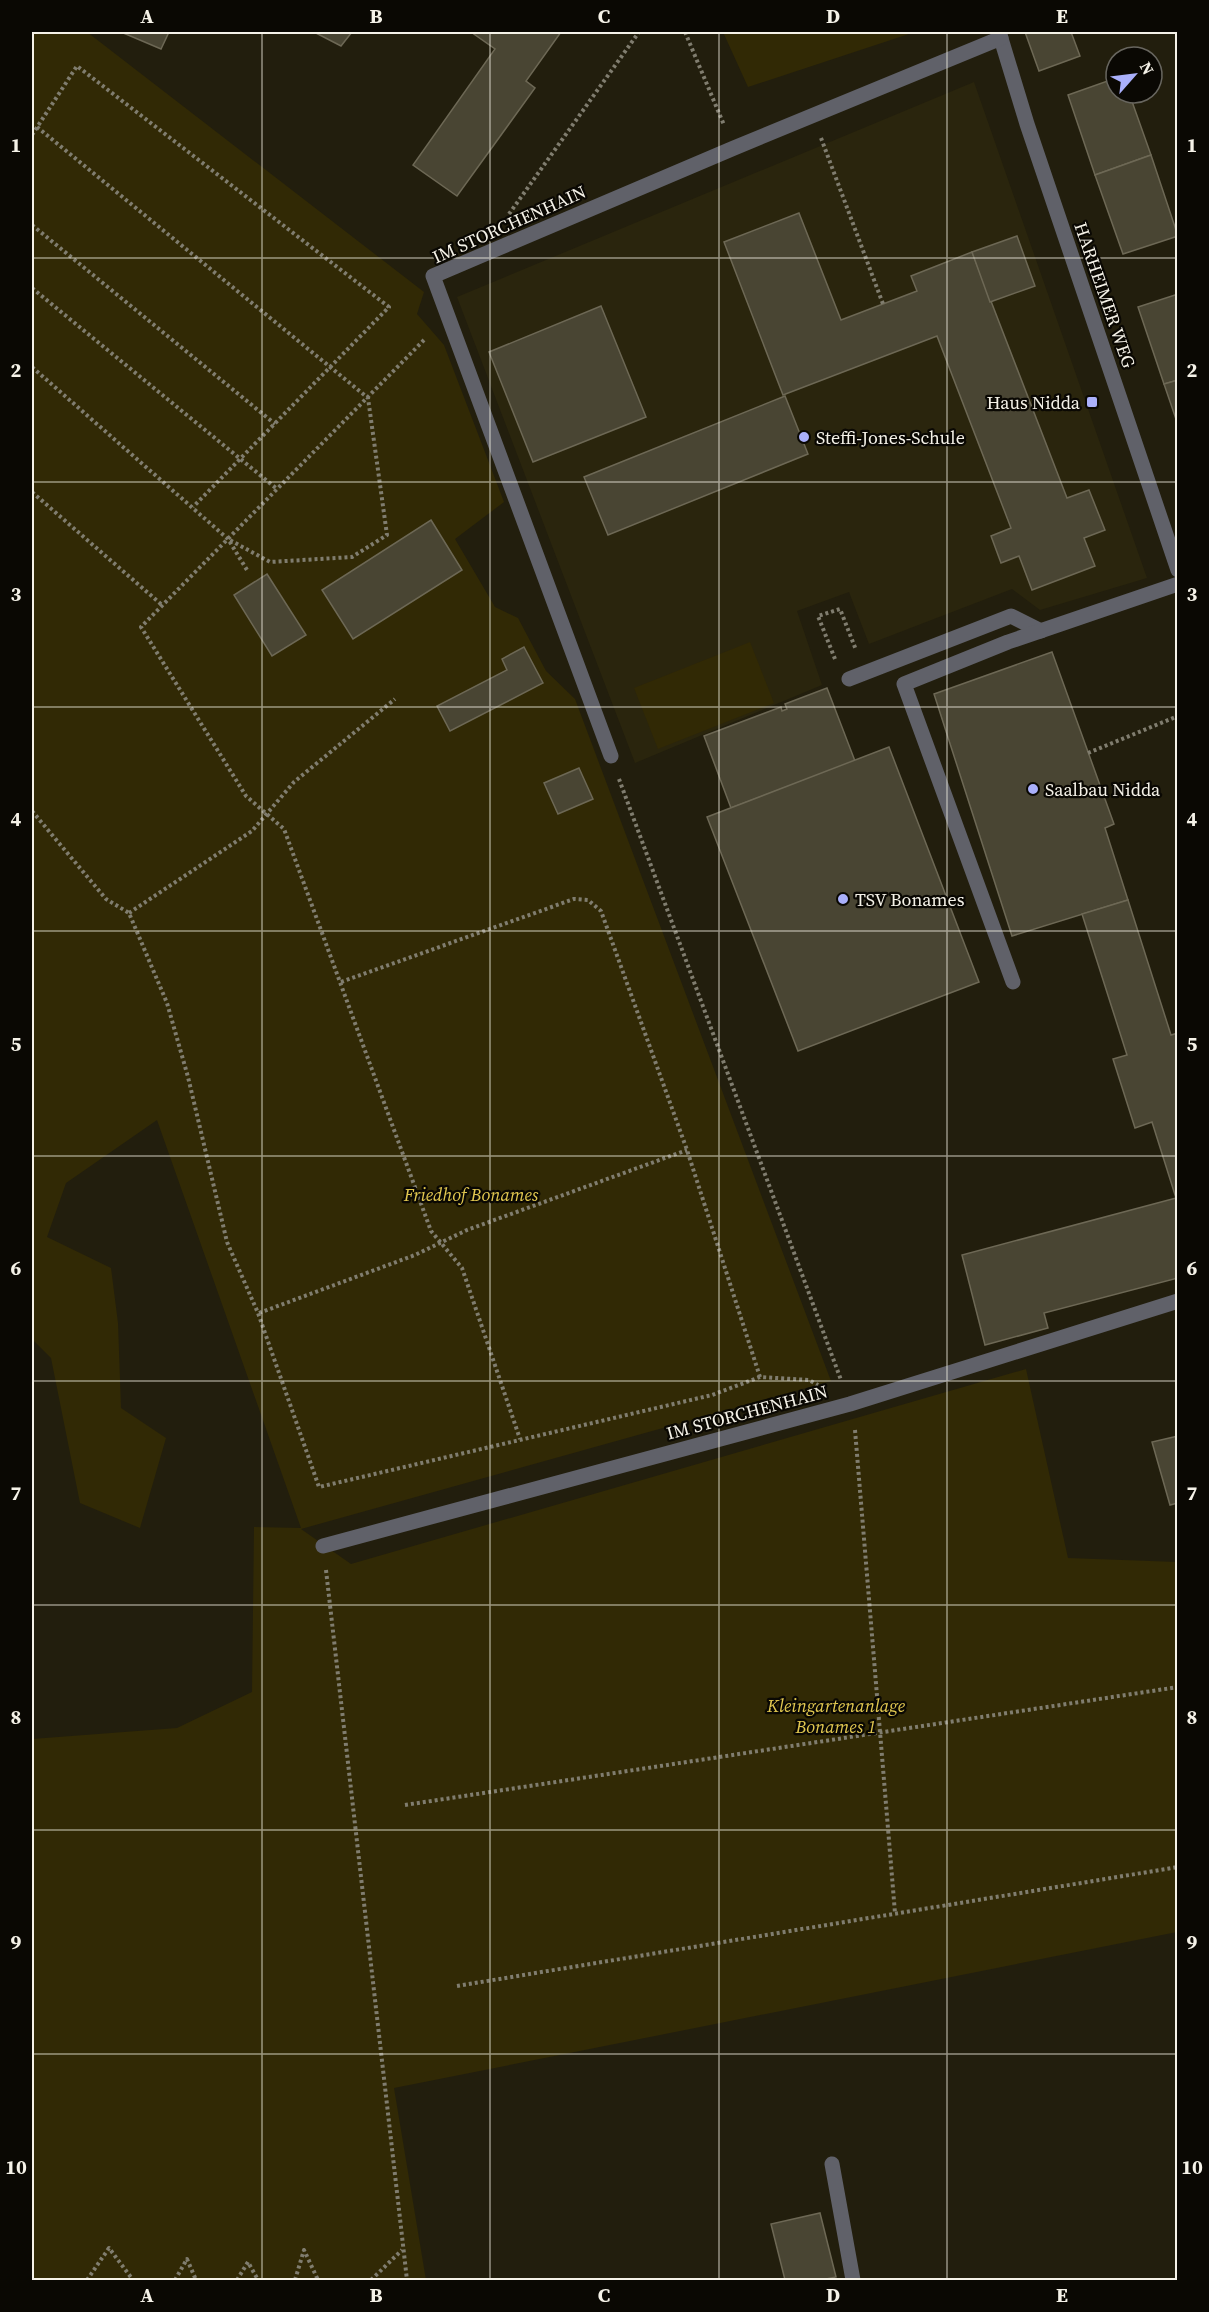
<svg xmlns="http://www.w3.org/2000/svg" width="1209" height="2312" viewBox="0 0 1209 2312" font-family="'Source Serif 4',serif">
<rect width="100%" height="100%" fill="#221e0d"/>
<path fill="#2a250d" d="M974 82 1147 578 1040 610 1012 589 869 644 849 592 797 611 822 685 635 763 457 297Z"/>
<g fill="#312905">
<path d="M38 32H87L424 292 417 314 444 345 504 502 455 539 495 607 518 618 546 671 575 699 831 1381 301 1529 351 1564 1026 1369 1068 1558 1177 1562V1932L394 2088 426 2280H32V1739L177 1728 252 1692 254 1527 301 1528 157 1120 66 1183 47 1237 111 1268 118 1323 121 1408 166 1438 140 1528 80 1503 51 1358 32 1339V35Z"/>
<path d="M723 32H915L748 87Z"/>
<path d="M750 642 774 703 658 749 634 688Z"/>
</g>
<g fill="#494533" stroke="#6d6855" stroke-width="1.5">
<path d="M121 32H169L161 49Z"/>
<path d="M314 32H352L341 46Z"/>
<path d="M471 32H561L526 81 535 88 457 196 413 165 495 49Z"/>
<path d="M1025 32H1071L1080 56 1039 71Z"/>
<path d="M1116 78V93H1129L1151 155 1095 175 1068 95Z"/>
<path d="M1151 155 1178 236 1123 254 1095 175Z"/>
<path d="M799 213 841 320 917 291 911 276 972 252 1067 498 1089 490 1105 530 1084 538 1095 566 1032 590 1019 556 1001 563 991 536 1011 528 937 336 783 395 724 242Z"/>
<path d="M1017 236 1035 286 990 302 972 252Z"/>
<path d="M1178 294V380L1164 384 1138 307Z"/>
<path d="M601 306 646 417 533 462 489 352Z"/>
<path d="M1178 380V425L1164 384Z"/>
<path d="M785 396 808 454 608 535 584 477Z"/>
<path d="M431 520 462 570 353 639 322 590Z"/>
<path d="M267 574 306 635 272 656 234 595Z"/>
<path d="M524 647 543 683 450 731 437 706 507 670 502 659Z"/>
<path d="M1052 652 1114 824 1105 828 1128 900 1012 936 934 694Z"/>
<path d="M827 688 855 761 731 808 704 736 781 707 782 711 787 709 785 704Z"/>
<path d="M889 747 979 982 798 1051 707 817Z"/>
<path d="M579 768 593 799 558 814 544 783Z"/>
<path d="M1128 900 1171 1035 1178 1033V1198H1176L1152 1122 1135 1128 1113 1059 1127 1055 1082 914Z"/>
<path d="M1176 1198H1178V1278L1044 1313 1048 1328 985 1345 962 1255Z"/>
<path d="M1178 1436V1503L1170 1505 1152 1442Z"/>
<path d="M820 2213 836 2277 821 2280H785L771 2224Z"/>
</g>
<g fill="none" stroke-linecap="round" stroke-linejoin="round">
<g stroke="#807d6f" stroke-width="4" stroke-dasharray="3 3" stroke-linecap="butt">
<path d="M685 32 724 125"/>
<path d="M37 127 368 398 387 535 352 557 270 562 228 539"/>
<path d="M32 135 77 66 389 307 193 507"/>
<path d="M821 138 883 304"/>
<path d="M509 214 639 32"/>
<path d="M32 225 275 424"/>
<path d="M32 288 277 489"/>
<path d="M424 340 141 627 246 796 284 829 431 1231 462 1268 520 1439"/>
<path d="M32 367 228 539 247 570"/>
<path d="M32 492 162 605"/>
<path d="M835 659 818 616 840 609 856 650"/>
<path d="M1088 753 1178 716"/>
<path d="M619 779 841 1380"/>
<path d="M32 811 106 899 129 913 167 1003 188 1077 227 1242 258 1313 319 1487 712 1395 760 1377 809 1380 818 1385"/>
<path d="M129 913 252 831 294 782 395 699"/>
<path d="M341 982 574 899 588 900 601 911 687 1150 760 1377"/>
<path d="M259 1313 415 1255 467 1230 687 1150"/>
<path d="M855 1430 895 1913"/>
<path d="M326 1570 407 2280"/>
<path d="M405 1805 1178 1687"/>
<path d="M457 1986 1178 1867"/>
<path d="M87 2280 109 2248 133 2280"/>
<path d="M175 2280 187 2259 196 2280"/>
<path d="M237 2280 248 2262 258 2280"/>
<path d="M295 2280 304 2250 318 2280"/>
<path d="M371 2280 402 2250"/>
</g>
<g stroke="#606169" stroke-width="15">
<path d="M999 32 1027 124 1178 570"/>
<path d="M849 679 1011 616 1041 631"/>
<path d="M611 756 433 276 734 148 1001 38"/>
<path d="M1013 982 904 684 1008 642 1178 584"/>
<path d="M323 1546 850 1404 1178 1301"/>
<path d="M832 2164 853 2280"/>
</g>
</g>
<path fill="none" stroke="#f5f2e8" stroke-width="1.5" stroke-opacity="0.55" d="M262 32V2280M490 32V2280M719 32V2280M947 32V2280M32 258H1178M32 482H1178M32 707H1178M32 931H1178M32 1156H1178M32 1381H1178M32 1605H1178M32 1830H1178M32 2054H1178"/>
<g fill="#aab0fb" stroke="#0a0803" stroke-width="2">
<rect x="1086" y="396" width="12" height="12" rx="3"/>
<circle cx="804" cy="437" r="6"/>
<circle cx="1033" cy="789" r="6"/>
<circle cx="843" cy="899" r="6"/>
</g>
<g text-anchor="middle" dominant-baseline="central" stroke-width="4.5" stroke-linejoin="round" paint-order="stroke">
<g font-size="18" fill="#f5f2e8" stroke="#0a0803">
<text transform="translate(509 224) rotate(-24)">IM STORCHENHAIN</text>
<text transform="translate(1105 295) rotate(71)">HARHEIMER WEG</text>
<text transform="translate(747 1412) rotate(-15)">IM STORCHENHAIN</text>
</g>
<g font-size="18" fill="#f5f2e8" stroke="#0a0803" text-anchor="start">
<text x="1080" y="402" text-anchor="end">Haus Nidda</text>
<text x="816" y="437">Steffi-Jones-Schule</text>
<text x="1045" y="789">Saalbau Nidda</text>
<text x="855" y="899">TSV Bonames</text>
</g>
<g font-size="18" font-style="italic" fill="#e2c850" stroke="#0a0803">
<text x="471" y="1194">Friedhof Bonames</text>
<text x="836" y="1705">Kleingartenanlage<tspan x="836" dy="21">Bonames 1</tspan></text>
</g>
</g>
<rect width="1209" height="2312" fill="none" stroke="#0a0803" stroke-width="66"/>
<g transform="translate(1134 75) rotate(62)"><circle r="28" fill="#0a0803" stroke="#68665f" stroke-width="1.5"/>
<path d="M0-4.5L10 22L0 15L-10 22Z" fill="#aab0fb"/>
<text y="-9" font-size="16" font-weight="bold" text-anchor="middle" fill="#f5f2e8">N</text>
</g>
<rect x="33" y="33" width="1143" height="2246" fill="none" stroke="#f5f2e8" stroke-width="2"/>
<g font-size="20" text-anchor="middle" font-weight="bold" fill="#f5f2e8">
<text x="147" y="23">A</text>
<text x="376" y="23">B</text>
<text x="604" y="23">C</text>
<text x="833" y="23">D</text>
<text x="1062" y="23">E</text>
<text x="16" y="152">1</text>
<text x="1192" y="152">1</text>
<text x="16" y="377">2</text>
<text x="1192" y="377">2</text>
<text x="16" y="601">3</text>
<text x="1192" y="601">3</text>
<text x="16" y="826">4</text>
<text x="1192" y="826">4</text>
<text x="16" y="1051">5</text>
<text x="1192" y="1051">5</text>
<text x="16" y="1275">6</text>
<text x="1192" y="1275">6</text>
<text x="16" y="1500">7</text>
<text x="1192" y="1500">7</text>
<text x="16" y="1724">8</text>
<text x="1192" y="1724">8</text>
<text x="16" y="1949">9</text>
<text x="1192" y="1949">9</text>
<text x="16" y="2174">10</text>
<text x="1192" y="2174">10</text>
<text x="147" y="2302">A</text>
<text x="376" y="2302">B</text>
<text x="604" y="2302">C</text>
<text x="833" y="2302">D</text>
<text x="1062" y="2302">E</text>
</g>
</svg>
